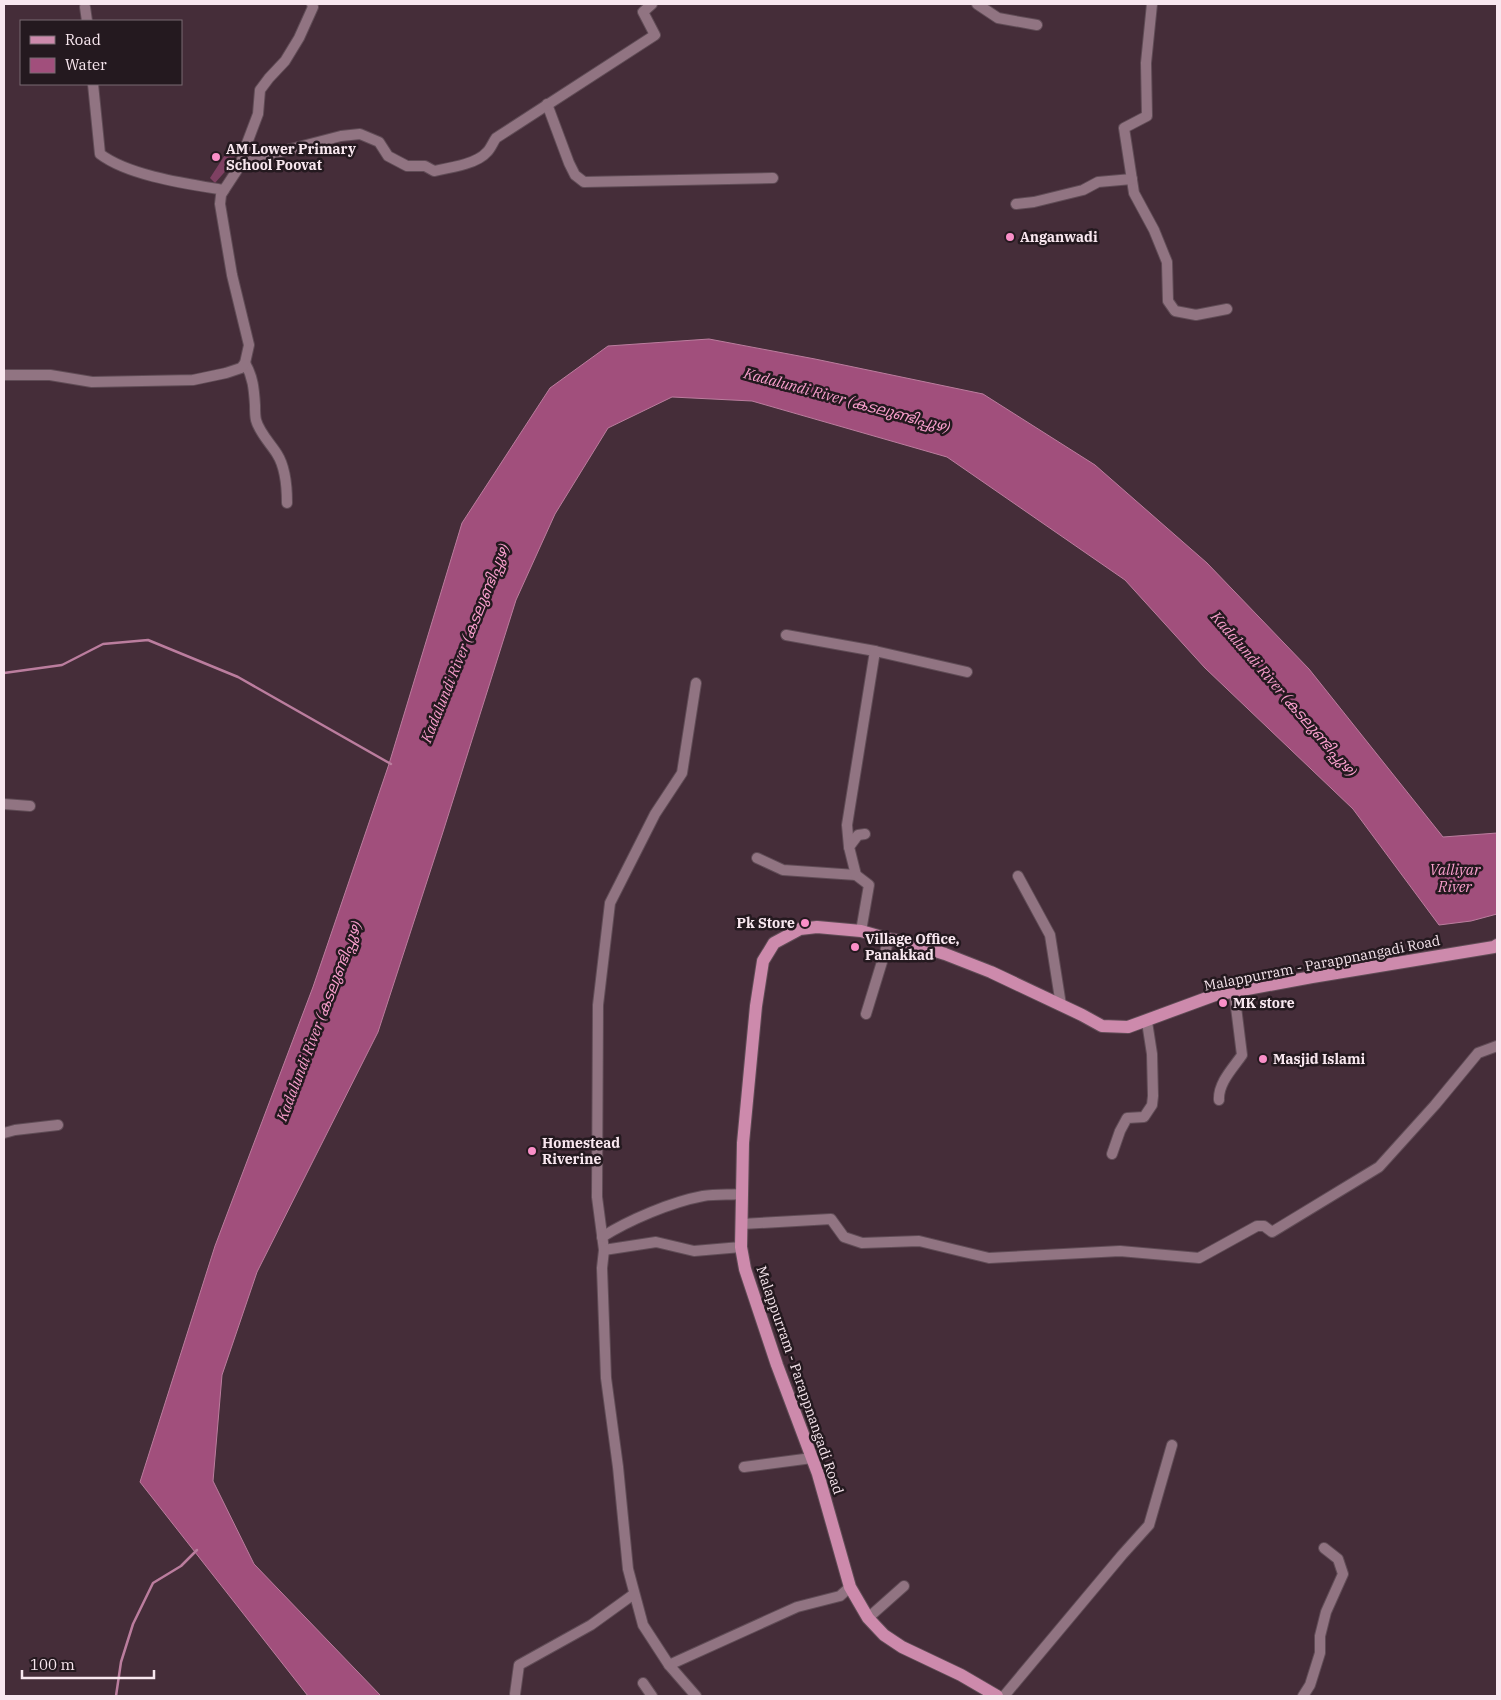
<svg xmlns="http://www.w3.org/2000/svg" width="1501" height="1700" viewBox="0 0 1501 1700" font-family="'IBM Plex Serif','Noto Sans Malayalam',serif">
<rect width="100%" height="100%" fill="#452d39"/>
<path fill="#7e4062" d="M232 144 238 150 230 166 215 183 210 178Z"/>
<path fill="#a14f7c" stroke="#bb7d9e" d="M709 339 815 359 983 394 1095 465 1207 563 1309 669 1443 837 1497 833V914L1471 921 1439 925 1353 809 1205 668 1125 580 947 457 752 401 672 397 608 428 555 514 516 600 442 835 378 1032 257 1272 222 1375 213 1481 254 1564 381 1696H308L140 1482 215 1246 313 987 389 764 462 523 550 388 608 346Z"/>
<g fill="none" stroke-linecap="round" stroke-linejoin="round">
<g stroke="#bb7d9e" stroke-width="2.5">
<path d="M4 673 62 665 103 644 148 640 238 677 391 764"/>
<path d="M116 1696 121 1662 133 1624 153 1583 181 1566 197 1550"/>
</g>
<g stroke="#604c56" stroke-width="12">
<g id="minor">
<path d="M977 4 998 18 1037 25"/>
<path d="M1152 4 1146 63 1147 116 1124 128 1134 193 1154 230 1167 262 1168 301 1175 311 1196 315 1227 309"/>
<path d="M85 7 87 21"/>
<path d="M93 84 100 154C129 176 188 184 224 190"/>
<path d="M547 104 569 163 575 175 584 182 773 178"/>
<path d="M241 164 244 151 258 114 260 90 269 78 285 61 299 38 313 7 312 4"/>
<path d="M1016 204 1034 202 1083 190 1098 182 1132 179"/>
<path d="M245 363C253 377 254 389 255 405 255 410 255 416 256 420 259 432 270 443 277 454 286 468 287 487 287 503"/>
<path d="M4 375H50L92 382 193 380 226 373 241 368 245 363 249 345 232 275 220 204 221 195 224 190 241 164 287 150 341 136 360 134 379 142 388 156 407 166H425L434 171C449 168 477 164 487 152 491 148 493 142 496 138L655 35 643 12 652 4"/>
<path d="M786 635 875 651"/>
<path d="M696 683 682 773 655 814 610 903 598 1005 597 1197 604 1250 656 1242 694 1251 741 1247"/>
<path d="M4 804 30 806"/>
<path d="M849 847 847 825 875 651 967 672"/>
<path d="M757 858 783 870 856 875"/>
<path d="M1018 876 1050 935 1061 1005"/>
<path d="M861 931 869 885 856 875 849 847 858 835 865 834"/>
<path d="M866 1014 889 939"/>
<path d="M1219 1100C1218 1083 1233 1068 1242 1055L1234 991"/>
<path d="M4 1133 15 1130 58 1125"/>
<path d="M1112 1154 1120 1131 1127 1118 1144 1117 1152 1105 1153 1096 1152 1054 1147 1022"/>
<path d="M742 1224 831 1219 844 1237 862 1243 919 1241 989 1258 1120 1251 1199 1258 1257 1226H1264L1272 1232 1379 1167 1435 1105 1478 1053 1497 1046"/>
<path d="M602 1237C629 1220 671 1202 703 1196 716 1194 730 1195 742 1194"/>
<path d="M604 1250 602 1268 606 1378 618 1467 628 1569 643 1625 669 1665 696 1696"/>
<path d="M744 1467 812 1458"/>
<path d="M868 1618 904 1586"/>
<path d="M669 1665 797 1607 840 1596 850 1587"/>
<path d="M643 1683 652 1696"/>
<path d="M515 1694 519 1665 591 1625 634 1594"/>
<path d="M1004 1696 1122 1555 1149 1525 1172 1445"/>
<path d="M1303 1696 1310 1685 1320 1653V1636L1326 1612 1343 1574 1338 1559 1324 1548"/>
</g>
</g>
<g stroke="#604c56" stroke-width="14">
<path id="major" d="M997 1696 961 1675 902 1647 884 1635 868 1618 850 1587 818 1474 777 1365 745 1269 741 1247 743 1143 756 1006 763 961 774 943 800 929 817 927 861 931 889 939 907 942 945 954 991 972 1082 1015 1102 1026 1128 1027 1215 995 1312 977 1494 947 1497 945"/>
</g>
<use href="#minor" stroke="#917482" stroke-width="10"/>
<use href="#major" stroke="#cd8aac" stroke-width="12"/>
</g>
<g fill="#fa8fc8" stroke="#24191f" stroke-width="2">
<circle cx="216" cy="157" r="5"/>
<circle cx="1010" cy="237" r="5"/>
<circle cx="805" cy="923" r="5"/>
<circle cx="855" cy="947" r="5"/>
<circle cx="1223" cy="1003" r="5"/>
<circle cx="1263" cy="1059" r="5"/>
<circle cx="532" cy="1151" r="5"/>
</g>
<g text-anchor="middle" dominant-baseline="central" stroke-width="5" stroke-linejoin="round" paint-order="stroke">
<g font-size="14" font-weight="bold" fill="#f8e7ef" stroke="#24191f" text-anchor="start">
<text x="226" y="149">AM Lower Primary<tspan x="226" dy="16">School Poovat</tspan></text>
<text x="1020" y="237">Anganwadi</text>
<text x="795" y="923" text-anchor="end">Pk Store</text>
<text x="865" y="939">Village Office,<tspan x="865" dy="16">Panakkad</tspan></text>
<text x="1233" y="1003">MK store</text>
<text x="1273" y="1059">Masjid Islami</text>
<text x="542" y="1143">Homestead<tspan x="542" dy="16">Riverine</tspan></text>
</g>
<g font-size="14" fill="#f8e7ef" stroke="#24191f">
<text transform="translate(1322 963) rotate(-11)">Malappurram - Parappnangadi Road</text>
<text transform="translate(800 1380) rotate(71)">Malappurram - Parappnangadi Road</text>
</g>
<g font-size="15" font-style="italic" fill="#f89ecc" stroke="#24191f">
<text transform="translate(847 400) rotate(15)">Kadalundi River (കടലുണ്ടിപ്പുഴ)</text>
<text transform="translate(465 643) rotate(-68)">Kadalundi River (കടലുണ്ടിപ്പുഴ)</text>
<text transform="translate(1284 694) rotate(49)">Kadalundi River (കടലുണ്ടിപ്പുഴ)</text>
<text x="1455" y="869">Valliyar<tspan x="1455" dy="17">River</tspan></text>
<text transform="translate(319 1021) rotate(-69)">Kadalundi River (കടലുണ്ടിപ്പുഴ)</text>
</g>
</g>
<rect width="1501" height="1700" fill="none" stroke="#f8e7ef" stroke-width="10"/>
<rect x="20" y="20" width="162" height="65" fill="#24191f" stroke="#796b72"/>
<rect x="30" y="36" width="25" height="8" fill="#cd8aac" stroke="#796b72"/>
<text x="65" y="45" font-size="15" fill="#f8e7ef">Road</text>
<rect x="30" y="58" width="25" height="15" fill="#a14f7c" stroke="#796b72"/>
<text x="65" y="70" font-size="15" fill="#f8e7ef">Water</text>
<path d="M22 1670v8h132v-8" fill="none" stroke="#f8e7ef" stroke-width="2.5"/>
<text x="30" y="1670" font-size="15" fill="#f8e7ef" stroke="#24191f" stroke-width="4" paint-order="stroke">100 m</text>
</svg>
